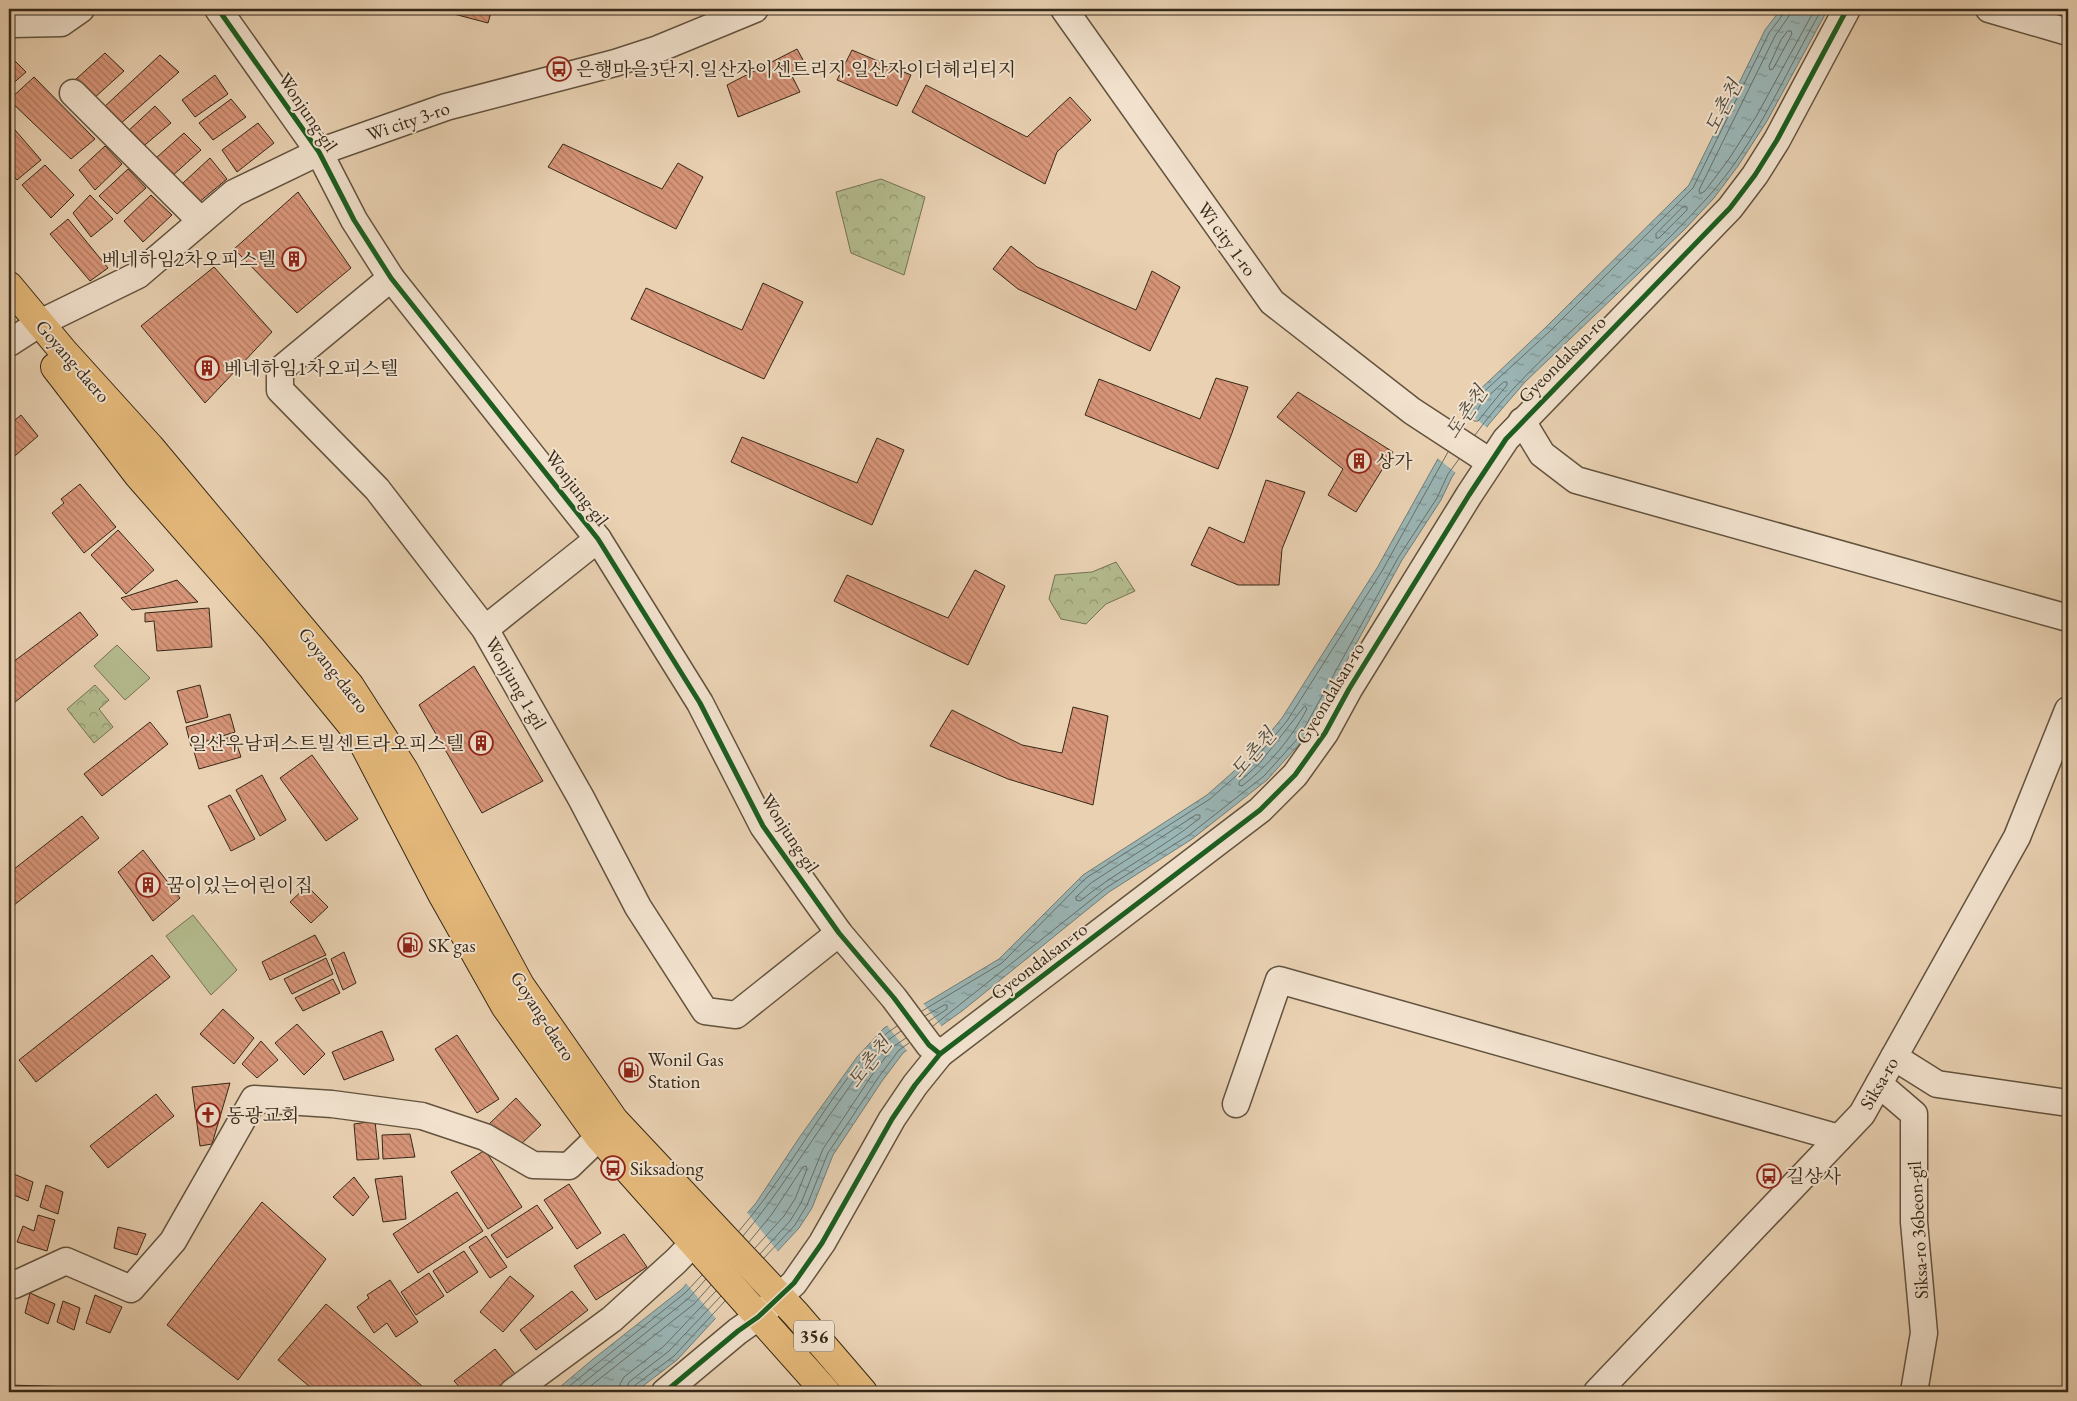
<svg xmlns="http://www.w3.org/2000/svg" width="2077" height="1401" viewBox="0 0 2077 1401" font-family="'EB Garamond','Noto Serif KR',serif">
<defs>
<pattern id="park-crowns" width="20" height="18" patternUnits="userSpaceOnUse" patternTransform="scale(1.25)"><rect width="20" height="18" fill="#b4bc8e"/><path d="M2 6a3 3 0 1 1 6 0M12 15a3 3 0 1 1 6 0" fill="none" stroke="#939973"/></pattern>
<pattern id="water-ripples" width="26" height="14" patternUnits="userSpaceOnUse" patternTransform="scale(1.25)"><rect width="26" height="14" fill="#9ab5b5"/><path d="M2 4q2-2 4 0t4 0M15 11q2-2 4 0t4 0" fill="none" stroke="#7e9392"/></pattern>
<pattern id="building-back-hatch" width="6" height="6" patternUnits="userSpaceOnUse" patternTransform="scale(1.25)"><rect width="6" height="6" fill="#d89579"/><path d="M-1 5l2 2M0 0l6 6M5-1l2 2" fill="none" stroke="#b07a62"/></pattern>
</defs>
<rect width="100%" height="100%" fill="#e9d1b2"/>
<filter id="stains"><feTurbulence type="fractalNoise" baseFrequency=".004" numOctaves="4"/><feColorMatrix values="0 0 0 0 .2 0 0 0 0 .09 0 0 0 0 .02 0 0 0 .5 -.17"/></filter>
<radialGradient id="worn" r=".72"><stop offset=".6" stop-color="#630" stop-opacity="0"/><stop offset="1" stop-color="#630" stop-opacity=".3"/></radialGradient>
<g fill="#b4bc8e" stroke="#757253">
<path d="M117 645 150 678 125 700 94 666Z"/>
<path d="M193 915 237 970 211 995 166 936Z"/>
</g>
<g fill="url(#park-crowns)" stroke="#757253">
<path d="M881 179 925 197 904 275 851 253 836 192Z"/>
<path d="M1116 562 1135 591 1106 604 1086 624 1061 619 1049 599 1055 575 1092 572Z"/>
<path d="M95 685 109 700 99 709 113 727 94 743 67 709Z"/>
</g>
<path fill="url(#water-ripples)" stroke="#727d76" d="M1781 9H1828L1767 121 1738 166 1714 198 1685 229 1525 382 1489 424 1452 477 1441 500 1402 560 1304 739 1267 780 1192 839 1109 892 962 1011 903 1053 882 1081 833 1155 812 1208 799 1228 677 1360 635 1392H554L592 1360 682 1289 756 1203 799 1138 857 1057 884 1028 999 959 1083 875 1207 795 1250 757 1282 718 1377 568 1473 396 1545 328 1689 185 1765 30Z"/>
<g fill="#e9d1b2">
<path d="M1463 409 1489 429 1457 474 1436 457Z"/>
<path d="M922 1002 943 1028 908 1052 886 1024Z"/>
<path d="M746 1211 779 1253 717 1320 685 1282Z"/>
</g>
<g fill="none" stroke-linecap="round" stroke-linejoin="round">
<g stroke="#686f66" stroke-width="1">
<path d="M1791 9 1789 16 1775 36 1699 190 1700 194 1705 191 1729 159 1757 115 1815 9"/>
<path d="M1788 31H1791L1792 34 1773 69 1770 70 1769 66 1781 40Z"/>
<path d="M1684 206 1687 207V210L1659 238H1656V234Z"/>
<path d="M1504 382H1507V385L1478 421H1474L1473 418 1482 402Z"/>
<path d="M1462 426 1477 398 1549 332 1693 188 1769 33 1784 13V9"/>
<path d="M1475 435C1500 400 1531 370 1562 340 1611 293 1663 247 1708 197 1757 143 1786 71 1822 9"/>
<path d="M1305 706 1307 709C1291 739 1269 765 1242 786L1239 785V782L1259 764Z"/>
<path d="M1196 815H1200V818C1162 849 1118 870 1080 901L1076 900V897L1091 883Z"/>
<path d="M922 1011 1002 963 1086 878 1210 799 1254 760 1287 721 1382 571 1448 452"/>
<path d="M925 1016 944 1005H947V1009L929 1021"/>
<path d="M933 1026 1106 888 1189 835 1264 776 1300 736 1398 558 1437 498 1448 474 1459 459"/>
<path d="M739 1231C775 1189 804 1140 836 1094 854 1070 871 1042 897 1026"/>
<path d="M743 1236C780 1192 809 1143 843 1096 859 1073 876 1046 901 1031"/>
<path d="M749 1242 772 1214 803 1167 806 1166 807 1169 795 1199 784 1216 755 1248"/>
<path d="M760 1254 790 1221 801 1203 823 1149 872 1075 894 1046 906 1038"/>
<path d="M764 1258 795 1225 807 1205 828 1153 878 1078 899 1050 909 1043"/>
<path d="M562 1392 685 1293 702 1275"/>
<path d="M572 1392 689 1298 706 1279"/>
<path d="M583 1392 694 1304 711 1285"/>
<path d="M619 1392 620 1384 624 1377 664 1346 716 1291"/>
<path d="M626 1392 629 1382 669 1351 721 1296"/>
<path d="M632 1392 634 1386 674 1356 725 1301"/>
</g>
</g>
<g fill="url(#building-back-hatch)" stroke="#362918">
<path d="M435 9H492L488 23Z"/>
<path d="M797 49 807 67 791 74 800 92 738 117 727 85Z"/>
<path d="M852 50 911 75 897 106 837 80Z"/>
<path d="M105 53 124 71 93 99 75 80Z"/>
<path d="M9 55 26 72 9 87Z"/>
<path d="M160 55 179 72 119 125 103 108Z"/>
<path d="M215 75 228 94 195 117 182 100Z"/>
<path d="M34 77 95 139 71 159 9 100Z"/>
<path d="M926 85 1027 137 1070 97 1091 120 1057 152 1045 184 912 112Z"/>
<path d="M231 99 246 117 213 140 199 123Z"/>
<path d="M155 106 171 123 140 149 126 133Z"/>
<path d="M9 123 41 160 17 180 9 170Z"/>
<path d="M258 123 274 143 237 172 222 150Z"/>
<path d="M184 133 201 150 171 177 156 158Z"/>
<path d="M563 144 662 189 678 163 703 177 676 229 548 167Z"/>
<path d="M105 146 122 164 95 190 79 170Z"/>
<path d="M210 158 227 179 198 203 183 183Z"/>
<path d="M45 165 74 195 51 218 22 185Z"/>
<path d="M128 169 146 188 117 214 99 196Z"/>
<path d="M298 192 351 268 297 313 234 249Z"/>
<path d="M90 195 113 219 91 237 73 213Z"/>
<path d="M151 195 172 215 143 242 124 221Z"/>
<path d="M68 219 108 268 90 281 50 234Z"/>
<path d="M1011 246 1037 267 1136 310 1152 271 1180 287 1150 351 1018 289 993 269Z"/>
<path d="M214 267 272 332 205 403 141 326Z"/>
<path d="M763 283 803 302 764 379 631 319 646 288 742 330Z"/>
<path d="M1216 378 1248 387 1232 433 1218 469 1085 415 1099 379 1200 419Z"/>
<path d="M1298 392 1393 452 1356 512 1328 495 1343 469 1277 417Z"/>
<path d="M21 415 38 436 9 461V425Z"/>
<path d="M742 437 857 483 877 438 904 450 872 525 731 462Z"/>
<path d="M1266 480 1305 492 1282 549 1279 585H1238L1191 565 1209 527 1244 543Z"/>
<path d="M80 484 116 527 84 553 52 513 64 503 61 499Z"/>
<path d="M118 530 154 570 126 594 91 555Z"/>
<path d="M975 570 1005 586 968 665 834 601 847 575 948 618Z"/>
<path d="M177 580 198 602 132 610 121 598Z"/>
<path d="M209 608 212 647 157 651 154 621 145 622V613Z"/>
<path d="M80 612 98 635 9 707V665Z"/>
<path d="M474 666 543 781 482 813 419 705Z"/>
<path d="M200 685 208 717 186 723 177 691Z"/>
<path d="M1073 707 1108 716 1093 805 1008 779 930 746 952 710 1022 745 1062 753Z"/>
<path d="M230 714 235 732 191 746 186 727Z"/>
<path d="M150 722 168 744 102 796 84 774Z"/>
<path d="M234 736 241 757 199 769 193 748Z"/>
<path d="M312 755 358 819 326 841 280 778Z"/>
<path d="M262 775 286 820 260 836 236 790Z"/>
<path d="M230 795 255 839 231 851 208 806Z"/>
<path d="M82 816 99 838 9 909V873Z"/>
<path d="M143 850 180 898 153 921 118 872Z"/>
<path d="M307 886 328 907 311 923 290 902Z"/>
<path d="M315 935 326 955 270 980 262 962Z"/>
<path d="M344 952 356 983 343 990 331 959Z"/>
<path d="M152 955 170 977 36 1082 19 1060Z"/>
<path d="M326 958 333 974 292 994 284 979Z"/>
<path d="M333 979 340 993 303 1011 295 998Z"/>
<path d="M223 1009 254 1038 234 1064 200 1034Z"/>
<path d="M297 1024 325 1054 304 1075 275 1043Z"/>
<path d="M382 1031 394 1060 344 1080 332 1052Z"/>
<path d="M457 1035 499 1099 477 1113 435 1049Z"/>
<path d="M261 1041 278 1060 257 1078 242 1064Z"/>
<path d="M230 1083 212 1144 200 1146 192 1087Z"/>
<path d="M156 1094 174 1116 108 1168 90 1146Z"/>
<path d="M516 1098 541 1125 518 1147 487 1126Z"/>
<path d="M375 1121 379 1159 357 1160 354 1124Z"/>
<path d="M410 1134 415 1157 383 1159 382 1135Z"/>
<path d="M485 1150 522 1207 488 1229 451 1172Z"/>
<path d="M9 1172 33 1182 28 1201 9 1193Z"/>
<path d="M402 1176 406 1219 383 1222 375 1179Z"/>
<path d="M354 1177 369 1197 353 1216 333 1197Z"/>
<path d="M569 1184 601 1233 577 1249 544 1200Z"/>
<path d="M46 1185 63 1192 58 1214 40 1207Z"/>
<path d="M457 1192 483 1231 418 1273 393 1234Z"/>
<path d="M262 1202 326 1259 238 1380 167 1325Z"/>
<path d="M537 1205 553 1228 507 1258 491 1235Z"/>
<path d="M38 1215 55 1220 47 1251 17 1242 23 1226 34 1231Z"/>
<path d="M118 1227 146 1234 137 1255 114 1248Z"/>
<path d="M624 1234 647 1267 596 1300 574 1266Z"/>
<path d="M486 1236 507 1267 490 1278 469 1247Z"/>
<path d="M464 1251 478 1272 447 1293 433 1271Z"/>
<path d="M429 1273 444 1296 416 1315 401 1292Z"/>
<path d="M510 1276 534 1296 503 1332 480 1312Z"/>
<path d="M390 1280 418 1322 396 1337 387 1323 374 1333 357 1307 369 1298 367 1295Z"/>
<path d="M572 1291 588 1310 536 1350 520 1330Z"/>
<path d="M30 1293 55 1304 48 1324 25 1313Z"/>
<path d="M95 1295 122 1307 110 1333 86 1323Z"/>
<path d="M63 1301 80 1308 74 1330 57 1322Z"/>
<path d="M326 1304 429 1392H316L278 1360Z"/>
<path d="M495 1349 515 1374 492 1392H464L454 1381Z"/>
<path d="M9 1385 143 1389V1392H9Z"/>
</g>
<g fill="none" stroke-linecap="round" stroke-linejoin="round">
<g stroke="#63533e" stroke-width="29">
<g id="minor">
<path d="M218 9 319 152 354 220 391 278 598 539 700 703 763 826 839 933 894 998 929 1045 940 1054"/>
<path d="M1064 9 1272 302 1412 411 1490 462"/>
<path d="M1989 9 2068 32"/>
<path d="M9 23 12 24 61 23 81 9"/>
<path d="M73 93 201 221"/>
<path d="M391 278 280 370V390L377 489 485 629 581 798 638 907 705 1011 736 1015 839 933"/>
<path d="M9 343 40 323 138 275 234 193 319 152 446 107 615 63 658 49 755 9"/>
<path d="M1522 421 1542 454 1576 480 2068 618"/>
<path d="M485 629 598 539"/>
<path d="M1894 1057 1937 1084 2068 1103"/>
<path d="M1879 1084 1914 1114V1222L1924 1333 1914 1392"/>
<path d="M1236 1104 1279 980 1839 1138"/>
<path d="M9 1285H14L66 1261 131 1289 173 1241 254 1099 332 1104 422 1116 485 1137 533 1165 569 1166 599 1137"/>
<path d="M513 1392 612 1319 676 1261 709 1227"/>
<path d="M665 1392 738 1331 758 1317 794 1283 822 1243 892 1119 915 1085 940 1054 1260 810 1295 775 1325 733 1349 689 1469 495 1506 439 1730 208 1755 175 1777 140 1847 9"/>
<path d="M1597 1392 1862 1114 2017 837 2068 710"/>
</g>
</g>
<g stroke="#362918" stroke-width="30">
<g id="major">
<path d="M9 286 64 352 150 447 350 686 404 770 520 985 614 1120 796 1314 863 1392"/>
<path d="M55 367 138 475 272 628 358 733 443 896 505 1006 599 1137 826 1392"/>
</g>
</g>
<use href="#minor" stroke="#f1e1cd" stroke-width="26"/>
<use href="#major" stroke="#e4b879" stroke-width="28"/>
<g stroke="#f1e1cd" stroke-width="8">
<g id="cycleway">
<path d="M218 9 319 152 354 220 391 278 598 539 700 703 763 826 839 933 894 998 929 1045 940 1054"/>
<path d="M665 1392 738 1331 758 1317 794 1283 822 1243 892 1119 915 1085 940 1054 1260 810 1295 775 1325 733 1349 689 1469 495 1506 439 1730 208 1755 175 1777 140 1847 9"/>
</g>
</g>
<use href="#cycleway" stroke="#1b5e20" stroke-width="5"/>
</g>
<defs>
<g id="bus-ring" transform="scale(1.25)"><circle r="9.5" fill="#f1e1cd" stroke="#8f2418" stroke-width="1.5"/><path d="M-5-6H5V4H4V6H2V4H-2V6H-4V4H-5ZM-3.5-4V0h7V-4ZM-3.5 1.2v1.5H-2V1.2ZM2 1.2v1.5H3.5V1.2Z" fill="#8f2418"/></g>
<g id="building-ring" transform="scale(1.25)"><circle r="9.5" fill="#f1e1cd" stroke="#8f2418" stroke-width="1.5"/><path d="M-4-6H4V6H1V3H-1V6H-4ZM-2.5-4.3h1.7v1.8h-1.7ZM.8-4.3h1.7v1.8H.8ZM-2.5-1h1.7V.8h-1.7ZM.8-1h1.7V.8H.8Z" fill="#8f2418"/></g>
<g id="fuel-ring" transform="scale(1.25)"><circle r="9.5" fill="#f1e1cd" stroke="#8f2418" stroke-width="1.5"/><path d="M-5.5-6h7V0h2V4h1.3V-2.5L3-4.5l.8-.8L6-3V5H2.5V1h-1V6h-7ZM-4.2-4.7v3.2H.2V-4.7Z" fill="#8f2418"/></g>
<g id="church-ring" transform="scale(1.25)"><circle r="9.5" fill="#f1e1cd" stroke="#8f2418" stroke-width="1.5"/><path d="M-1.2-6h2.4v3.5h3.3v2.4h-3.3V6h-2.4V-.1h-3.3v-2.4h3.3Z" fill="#8f2418"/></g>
</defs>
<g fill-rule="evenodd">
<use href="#bus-ring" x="559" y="69"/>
<use href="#building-ring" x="294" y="259"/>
<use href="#building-ring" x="207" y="368"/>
<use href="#building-ring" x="1359" y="461"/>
<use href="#building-ring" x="481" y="743"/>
<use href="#building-ring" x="148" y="885"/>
<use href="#fuel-ring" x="410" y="945"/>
<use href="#fuel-ring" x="631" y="1070"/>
<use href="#church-ring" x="208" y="1115"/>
<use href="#bus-ring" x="613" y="1168"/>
<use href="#bus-ring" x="1769" y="1176"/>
</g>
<g text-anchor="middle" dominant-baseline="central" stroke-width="4" stroke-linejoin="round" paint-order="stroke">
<rect fill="#f1e1cd" stroke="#6e604e" stroke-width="1" x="794" y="1320.5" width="40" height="31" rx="4"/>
<g font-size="18" font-weight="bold" fill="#362918">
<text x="814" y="1336">356</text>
</g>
<g font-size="19" fill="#362918" stroke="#f1e1cd" text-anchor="start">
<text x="576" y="69">은행마을3단지.일산자이센트리지.일산자이더헤리티지</text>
<text x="276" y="259" text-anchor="end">베네하임2차오피스텔</text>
<text x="224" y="368">베네하임1차오피스텔</text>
<text x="1376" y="461">상가</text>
<text x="464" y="743" text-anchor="end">일산우남퍼스트빌센트라오피스텔</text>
<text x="166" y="885">꿈이있는어린이집</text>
<text x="428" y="945">SK gas</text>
<text x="648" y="1059">Wonil Gas<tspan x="648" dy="22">Station</tspan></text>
<text x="226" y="1115">동광교회</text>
<text x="630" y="1168">Siksadong</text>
<text x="1786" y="1176">길상사</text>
</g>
<g font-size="19" fill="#362918" stroke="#f1e1cd">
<text transform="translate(308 112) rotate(56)">Wonjung-gil</text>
<text transform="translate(408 121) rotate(-19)">Wi city 3-ro</text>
<text transform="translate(1227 239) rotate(54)">Wi city 1-ro</text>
<text transform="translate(1562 359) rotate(-45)">Gyeondalsan-ro</text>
<text transform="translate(73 361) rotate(49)">Goyang-daero</text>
<text transform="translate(577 488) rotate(52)">Wonjung-gil</text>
<text transform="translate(334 670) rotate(52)">Goyang-daero</text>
<text transform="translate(516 683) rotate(60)">Wonjung 1-gil</text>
<text transform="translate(1330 693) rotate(-59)">Gyeondalsan-ro</text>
<text transform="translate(790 833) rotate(57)">Wonjung-gil</text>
<text transform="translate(1039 961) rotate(-37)">Gyeondalsan-ro</text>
<text transform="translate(543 1016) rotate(57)">Goyang-daero</text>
<text transform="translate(1879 1083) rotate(-60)">Siksa-ro</text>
<text transform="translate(1918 1230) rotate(-93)">Siksa-ro 36beon-gil</text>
</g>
<g font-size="20" font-style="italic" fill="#4f4c3f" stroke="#f1e1cd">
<text transform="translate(1723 107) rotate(-63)">도촌천</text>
<text transform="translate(1466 412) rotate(-56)">도촌천</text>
<text transform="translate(1253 753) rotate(-49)">도촌천</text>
<text transform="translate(869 1062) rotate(-52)">도촌천</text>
</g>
</g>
<rect width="2077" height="1401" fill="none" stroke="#e9d1b2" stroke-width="30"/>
<rect x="10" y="10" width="2057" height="1381" fill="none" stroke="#362918" stroke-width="2.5"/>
<rect x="15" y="15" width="2047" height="1371" fill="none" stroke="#362918"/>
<rect width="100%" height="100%" filter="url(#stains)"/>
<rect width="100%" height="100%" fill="url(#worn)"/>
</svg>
